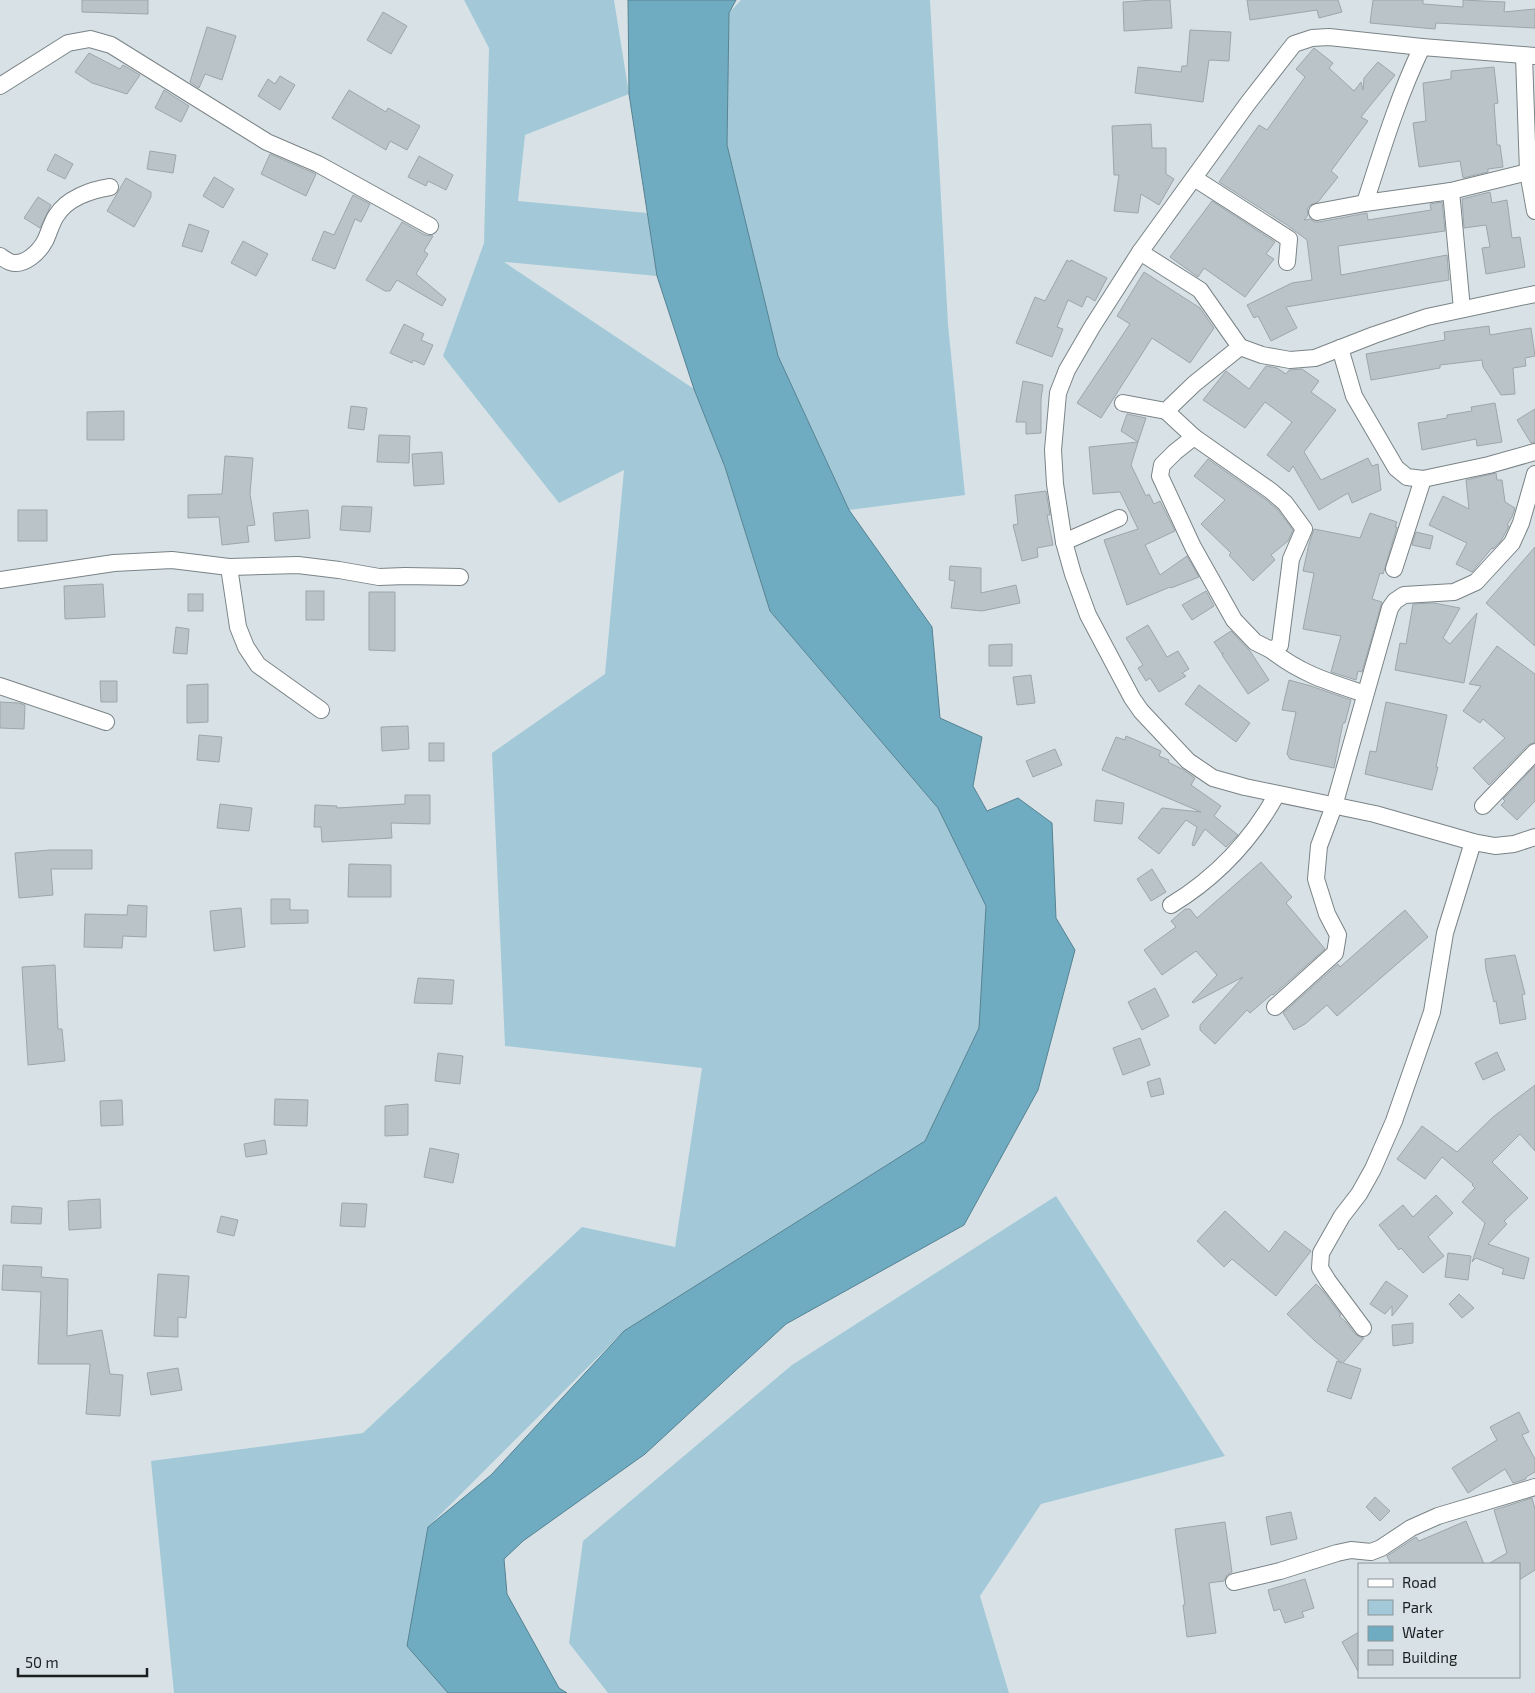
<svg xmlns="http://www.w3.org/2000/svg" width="1535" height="1693" viewBox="0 0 1535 1693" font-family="'Exo 2',sans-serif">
<rect width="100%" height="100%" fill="#d8e2e6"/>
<g fill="#a3c9d8">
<path d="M464 0H614L629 94 525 135 518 201 647 213 657 276 504 262 694 389 725 467 770 611 938 808 986 906 979 1028 925 1141 624 1331 428 1527 407 1646 448 1693H174L151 1461 363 1433 582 1227 675 1247 702 1068 505 1046 492 753 605 674 624 470 559 503 443 356 484 243 489 48Z"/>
<path d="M741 0H930L948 324 965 495 849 510 778 356 727 145 729 13Z"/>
<path d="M1056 1196 1225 1456 1041 1504 980 1596 1009 1693H608L569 1643 583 1541 792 1365Z"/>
</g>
<path fill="#6facc2" stroke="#568291" d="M628 0H736L729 13 727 145 778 356 849 510 932 627 940 718 982 737 973 786 987 811 1018 798 1052 823 1056 918 1075 950 1038 1090 964 1225 786 1324 645 1454 523 1541 504 1559 507 1594 559 1688 567 1693H448L407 1646 428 1527 491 1475 624 1331 925 1141 979 1028 986 906 938 808 770 611 725 467 694 389 657 276 629 94Z"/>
<g fill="#bac4c8" stroke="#9da6aa">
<path d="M82 0H148V14L82 12Z"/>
<path d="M1154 0H1170L1172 28 1124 31 1123 2Z"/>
<path d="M1247 0H1338L1342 12 1319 18 1317 10 1250 20Z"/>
<path d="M1373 0H1423V4L1463 7V0L1505 2 1504 12 1535 9V28L1436 23 1435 29 1370 23Z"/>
<path d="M383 12 407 26 391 54 367 40Z"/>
<path d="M207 27 236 36 222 80 205 74 199 88 190 82Z"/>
<path d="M1190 30 1231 32 1229 61 1209 60 1203 102 1135 93 1138 67 1181 72 1182 66H1187Z"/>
<path d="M1314 48 1333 63 1329 68 1354 91 1361 82 1363 90 1364 78 1378 62 1395 75 1361 117 1368 121 1331 171 1338 177 1318 202 1310 205 1307 209 1308 215 1304 220 1310 219 1314 222H1319L1367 213 1368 220 1431 210 1430 204 1442 202 1445 231 1338 246 1341 275 1447 255 1449 280 1286 307 1297 328 1271 341 1258 316 1254 318 1247 305 1292 283 1312 280 1307 240 1287 225 1219 182 1259 125 1267 130 1305 77 1296 69Z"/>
<path d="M89 53 120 69 123 65 140 75 127 94 92 83 75 72Z"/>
<path d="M1494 67 1498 103 1494 104 1497 145H1500L1503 167 1488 169V172L1463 178 1460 161 1419 167 1413 123 1426 121 1423 83 1451 79V71Z"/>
<path d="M280 76 295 85 280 110 258 96 268 79 275 84Z"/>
<path d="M164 90 189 106 181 122 155 108Z"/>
<path d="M349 90 386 112 388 108 420 126 407 150 390 141 386 150 332 118Z"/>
<path d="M1151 124 1152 148H1166V174L1174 179 1159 205 1141 194 1138 213 1114 211 1119 175H1114L1112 126Z"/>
<path d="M150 151 176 155 173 173 147 169Z"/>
<path d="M55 154 73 164 65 179 47 170Z"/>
<path d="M270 154 316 174 306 196 261 174Z"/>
<path d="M419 156 453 175 446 190 428 181 426 186 408 177Z"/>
<path d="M214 177 234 189 223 208 203 196Z"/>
<path d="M126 178 151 192V197L134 227 107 211Z"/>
<path d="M1490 192 1492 203 1507 200 1512 238 1520 237 1525 267 1486 274 1482 248 1490 247 1486 225 1464 228 1462 199Z"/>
<path d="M353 195 370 204 361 222 355 219 335 269 312 260 324 231 334 235Z"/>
<path d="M38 197 51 205 40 228 24 218Z"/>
<path d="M1212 201 1275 242 1266 254 1274 259 1245 297 1204 268 1198 277 1170 257Z"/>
<path d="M402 222 425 235 433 236 424 251 428 254 416 274 446 299 442 306 397 280 390 291H385L366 280Z"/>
<path d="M189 224 209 231 202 252 182 246Z"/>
<path d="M243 241 268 254 256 276 231 263Z"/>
<path d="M1067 260 1070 262 1071 260 1107 278 1095 301 1087 296 1082 307 1068 300 1057 327 1063 329 1052 357 1016 343 1035 297 1045 301Z"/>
<path d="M1144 272 1200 308 1214 328 1190 363 1152 338 1101 418 1077 403 1130 324 1117 316Z"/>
<path d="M404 324 424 334 421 340 433 345 424 365 413 360 412 363 390 353Z"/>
<path d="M1489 326 1490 335 1531 328 1535 356 1525 358 1526 366 1513 368 1515 394 1501 395 1483 367 1482 360 1440 365V368L1371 380 1366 354 1445 340 1444 332Z"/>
<path d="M1266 366 1277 368 1286 374 1289 370 1302 369 1319 381 1311 392 1336 410 1304 452 1321 480 1368 458 1372 466 1378 464 1381 490 1352 503 1348 493 1319 510 1293 466 1289 472 1267 455 1292 422 1265 402 1245 428 1203 400 1226 371 1249 389Z"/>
<path d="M1023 381 1043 385 1041 399V433L1026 434V422H1016Z"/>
<path d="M1495 403 1502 442 1477 446 1476 439 1422 450 1418 423 1447 418V415L1472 411 1471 407Z"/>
<path d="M351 406 367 408 364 430 348 428Z"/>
<path d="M1535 409V442L1531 443 1517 420Z"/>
<path d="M124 411V440H87V412Z"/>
<path d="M1127 414 1146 418 1138 442 1121 431Z"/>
<path d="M379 435 410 436 409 463 377 462Z"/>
<path d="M1138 442 1131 465 1146 496 1149 494 1154 504 1160 501 1175 531 1145 545 1160 575 1187 556 1199 577 1171 588 1170 587 1127 605 1104 540 1138 529 1120 492 1093 494 1089 447Z"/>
<path d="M442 452 444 484 414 486 412 454Z"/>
<path d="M225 456 253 458 250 494 255 525 247 526 249 542 222 545 219 517 188 518V495L222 494Z"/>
<path d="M1208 459 1265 499 1278 510 1293 530 1288 541 1271 555 1275 560 1253 581 1229 555 1231 553 1201 524 1225 500 1194 476Z"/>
<path d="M1496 473 1497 480H1502L1505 502 1515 508 1512 517 1507 525 1509 526 1501 541 1493 549 1492 548 1472 572 1456 564 1467 543 1429 525 1443 496 1469 509 1466 480Z"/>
<path d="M1046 491 1050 515H1047L1053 545 1037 548 1038 557 1022 561 1013 525 1018 524 1015 495Z"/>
<path d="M342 506 372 507 370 532 340 530Z"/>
<rect x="18" y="510" width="29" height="31"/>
<path d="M308 510 310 538 275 541 273 513Z"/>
<path d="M1370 513 1397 522 1395 527H1397L1384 571 1383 574 1380 573 1372 599 1382 602 1362 672 1358 671 1356 680 1331 672 1341 636 1303 629 1314 573 1303 571 1309 544 1314 529 1360 538Z"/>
<path d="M1416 532 1433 536 1430 549 1412 545Z"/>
<path d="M1535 547V646L1486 603Z"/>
<path d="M950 566 981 568V593L1016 585 1020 603 982 611 951 608 955 581 949 580Z"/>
<path d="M103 584 105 617 65 619 64 586Z"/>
<rect x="306" y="591" width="18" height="29"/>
<path d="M1206 591 1214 606 1192 620 1182 605Z"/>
<path d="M369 592H395V651L369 650Z"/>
<rect x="188" y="594" width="15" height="17"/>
<path d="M1434 603 1460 608 1443 638 1450 644 1477 613 1464 683 1395 670 1400 643 1406 644 1413 604Z"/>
<path d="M1148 625 1167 657 1178 651 1189 669 1182 673 1186 676 1159 692 1150 678 1146 681 1138 668 1143 665 1126 638Z"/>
<path d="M176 627 189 629 187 654 173 653Z"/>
<path d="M1231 631 1250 651 1269 680 1248 694 1222 655 1224 653 1222 654 1214 642Z"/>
<path d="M1012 644V666H989V645Z"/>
<path d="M1497 646 1535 674V742L1528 745 1489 785 1473 768 1505 738 1483 719 1480 723 1463 711 1481 686 1469 684Z"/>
<path d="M1031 675 1035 703 1017 705 1013 677Z"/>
<path d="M1289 680 1311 686 1351 700 1345 723H1343L1334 768 1290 759 1287 754 1296 712 1282 710Z"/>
<path d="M100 681H117V702H101Z"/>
<path d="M208 684V722L187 723V685Z"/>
<path d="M1199 685 1250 723 1236 742 1185 704Z"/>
<path d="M0 702 19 703 25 705 24 729 0 728Z"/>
<path d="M1386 702 1447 715 1436 767H1438L1432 790 1365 774 1370 751 1376 752Z"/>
<path d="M408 726 409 749 382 751 381 727Z"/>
<path d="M199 735 222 737 219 762 197 760Z"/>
<path d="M1126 736 1161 751 1159 756 1169 760 1168 762 1182 769 1195 778 1191 785 1221 806 1214 816 1238 835 1226 847 1205 829 1194 846 1192 845 1197 827 1186 820 1159 854 1138 838 1162 808 1201 812 1102 770 1116 737 1125 740Z"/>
<rect x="429" y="743" width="15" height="18"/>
<path d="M1055 749 1062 765 1033 777 1026 761Z"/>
<path d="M1535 766V801L1517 820 1501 805 1505 801 1503 799Z"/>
<path d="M405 795H430V824L391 823 392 838 322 842 321 827H314L315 805 337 806V808L405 804Z"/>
<path d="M1096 800 1124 803 1122 824 1094 821Z"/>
<path d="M220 804 252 808 249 831 217 828Z"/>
<path d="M50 850H92V869H51L53 895 19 898 15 853Z"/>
<path d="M1261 862 1292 897 1286 903 1325 949 1273 995 1272 994 1250 1013 1247 1010 1215 1044 1200 1030V1025L1243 977 1193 1003 1192 1002 1217 975 1196 951 1162 975 1144 950 1176 927 1171 921 1185 909H1190L1197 918Z"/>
<path d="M349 864 391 865V897H348Z"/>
<path d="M1152 869 1166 892 1151 901 1137 879Z"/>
<path d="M271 899H290V910H308V923L271 924Z"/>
<path d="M128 905 147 906 146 937 123 936 122 948 84 947 85 914 127 915Z"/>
<path d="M241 908 245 947 214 951 210 911Z"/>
<path d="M1405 910 1428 937 1337 1016 1327 1005 1305 1024 1294 1030 1283 1013 1338 964 1340 967Z"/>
<path d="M1515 955 1525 994 1522 995 1526 1019 1500 1024 1496 1001 1494 1002 1486 970 1485 959Z"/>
<path d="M55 965 58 1029H62L65 1061 28 1065 22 967Z"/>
<path d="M418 978 454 980 452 1004 414 1003Z"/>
<path d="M1155 988 1169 1016 1142 1030 1128 1002Z"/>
<path d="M1140 1038 1150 1065 1123 1075 1113 1048Z"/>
<path d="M1497 1052 1505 1070 1483 1080 1475 1063Z"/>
<path d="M438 1053 463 1056 460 1084 435 1081Z"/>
<path d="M1160 1078 1164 1094 1151 1097 1147 1082Z"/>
<path d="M1535 1085V1151L1520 1134 1492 1162 1528 1198 1504 1221 1507 1224 1488 1244 1529 1258 1524 1279 1502 1274 1504 1269 1476 1258 1472 1262 1485 1223 1462 1202 1475 1188 1472 1185 1473 1184 1442 1157 1425 1179 1397 1159 1422 1126 1457 1152 1493 1117Z"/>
<path d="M275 1099 308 1100 307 1126 274 1125Z"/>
<path d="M122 1100 123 1125 101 1126 100 1101Z"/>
<path d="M408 1104V1135L385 1136V1106Z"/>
<path d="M265 1140 267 1154 246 1157 244 1144Z"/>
<path d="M430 1148 459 1154 453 1183 424 1177Z"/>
<path d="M1436 1195 1453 1213 1428 1237 1444 1256 1423 1273 1401 1248 1399 1250 1379 1225 1403 1205 1413 1217Z"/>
<path d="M100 1199 101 1228 69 1230 68 1201Z"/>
<path d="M342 1203 367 1204 365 1227 340 1226Z"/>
<path d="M12 1206 42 1208 41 1224 11 1223Z"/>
<path d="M1225 1211 1269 1252 1285 1231 1311 1251 1276 1296 1232 1259 1224 1267 1197 1241Z"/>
<path d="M221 1216 238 1220 234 1236 217 1232Z"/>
<path d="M1448 1253 1471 1256 1468 1280 1445 1277Z"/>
<path d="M3 1265 42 1267 41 1277 68 1279 67 1336 102 1330 110 1374 123 1375 120 1416 86 1414 90 1364H38L41 1292 2 1290Z"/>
<path d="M158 1274 189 1276 186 1318 178 1317V1337L154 1336Z"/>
<path d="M1386 1281 1408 1296 1392 1316V1306L1385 1314 1370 1304Z"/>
<path d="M1316 1284 1323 1291 1341 1315 1339 1316 1346 1322 1355 1334 1360 1337 1364 1338 1343 1363 1361 1369 1351 1399 1327 1391 1337 1361 1342 1363 1315 1341 1287 1314Z"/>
<path d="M1459 1294 1474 1308 1462 1318 1449 1304Z"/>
<path d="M1413 1323V1343L1393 1346 1392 1325Z"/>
<path d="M178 1368 182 1390 151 1395 147 1373Z"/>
<path d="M1519 1412 1529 1432 1522 1435 1535 1459V1472L1526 1477V1479L1513 1483 1505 1469 1468 1493 1452 1468 1497 1440 1490 1427Z"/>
<path d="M1375 1497 1390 1511 1380 1521 1366 1507Z"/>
<path d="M1532 1498 1535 1509V1570L1519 1580V1564H1488L1507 1553 1494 1510Z"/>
<path d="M1291 1512 1297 1539 1271 1545 1266 1517Z"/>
<path d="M1466 1521 1484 1564H1391L1387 1556 1416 1537 1419 1541Z"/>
<path d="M1225 1522 1232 1572 1227 1575 1224 1581 1209 1583 1216 1633 1187 1637 1183 1605H1185L1175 1529Z"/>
<path d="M1305 1579 1314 1608 1302 1612 1304 1617 1285 1623 1280 1609 1274 1611 1268 1590Z"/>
<path d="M1359 1632V1673L1342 1642Z"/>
</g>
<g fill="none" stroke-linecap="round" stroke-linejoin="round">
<g stroke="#7a8386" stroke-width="18">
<g id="street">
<path d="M1422 47C1398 97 1382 150 1365 203L1451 191 1528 172"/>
<path d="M1524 56 1528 172 1535 211"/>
<path d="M1535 56 1422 47 1329 37 1312 38 1294 44 1248 103 1140 252 1092 327 1067 370 1058 393 1053 450 1055 484 1064 542 1073 574 1088 615 1132 698 1141 711 1188 761 1213 778 1245 787 1375 814 1473 842 1495 846 1514 844 1535 837"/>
<path d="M0 86 68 43 90 39 111 45 267 142 318 164 430 226"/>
<path d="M1194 178 1289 239 1287 262"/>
<path d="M1451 191 1462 309"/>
<path d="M1317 212 1365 203"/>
<path d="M0 256C3 258 7 261 10 262 24 267 39 252 45 241 49 233 51 224 56 216 67 198 91 190 110 187"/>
<path d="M1240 347 1262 355 1290 360 1315 358 1374 335 1427 317 1535 294"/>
<path d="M1340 348 1354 396 1396 468 1407 477 1423 479 1489 465 1535 452"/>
<path d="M1123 403 1166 411 1194 384 1240 347 1200 290 1140 252"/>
<path d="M1166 411 1194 437"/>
<path d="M1194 437 1271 491 1285 503 1304 529 1291 559 1280 645 1271 650 1255 642 1234 620 1193 547 1160 476 1162 465 1175 452Z"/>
<path d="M1064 542 1119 518"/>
<path d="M229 567 238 627 246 647 258 665 321 710"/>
<path d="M1394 569 1423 479"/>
<path d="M0 580 114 563 172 560 229 567 298 565 339 570 379 577 405 576 460 577"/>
<path d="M1271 650C1301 674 1329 682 1365 694"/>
<path d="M0 686 106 722"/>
<path d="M1483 806 1535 752"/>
<path d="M1171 905C1217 877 1251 841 1277 794"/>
<path d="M1275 1007 1335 953 1338 935 1327 914 1316 879 1319 846 1334 806 1390 608 1395 601 1404 595 1454 592 1476 582 1512 543 1521 523 1535 474"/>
<path d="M1363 1328 1328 1281 1320 1268 1321 1253 1342 1216 1359 1194 1373 1169 1394 1121 1432 1012 1445 933 1473 842"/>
<path d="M1234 1582 1280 1571 1337 1553 1351 1550 1371 1552 1381 1548 1411 1528 1438 1516 1535 1487"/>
</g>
</g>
<use href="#street" stroke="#fff" stroke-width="16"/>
</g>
<rect x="1358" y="1563" width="162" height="115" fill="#d8e2e6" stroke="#8c9497"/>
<rect x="1368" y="1579" width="25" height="8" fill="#ffffff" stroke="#8c9497"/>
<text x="1402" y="1588" font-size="15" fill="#1b1f20">Road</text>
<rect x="1368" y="1600" width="25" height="15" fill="#a3c9d8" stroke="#8c9497"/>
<text x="1402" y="1613" font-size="15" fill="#1b1f20">Park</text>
<rect x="1368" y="1626" width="25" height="15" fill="#6facc2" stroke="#8c9497"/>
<text x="1402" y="1638" font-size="15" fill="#1b1f20">Water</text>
<rect x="1368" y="1650" width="25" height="15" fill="#bac4c8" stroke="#8c9497"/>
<text x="1402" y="1663" font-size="15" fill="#1b1f20">Building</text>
<path d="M18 1668v8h129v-8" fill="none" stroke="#1b1f20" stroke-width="2.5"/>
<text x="25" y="1668" font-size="15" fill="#1b1f20" stroke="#d8e2e6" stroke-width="4" paint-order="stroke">50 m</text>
</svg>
